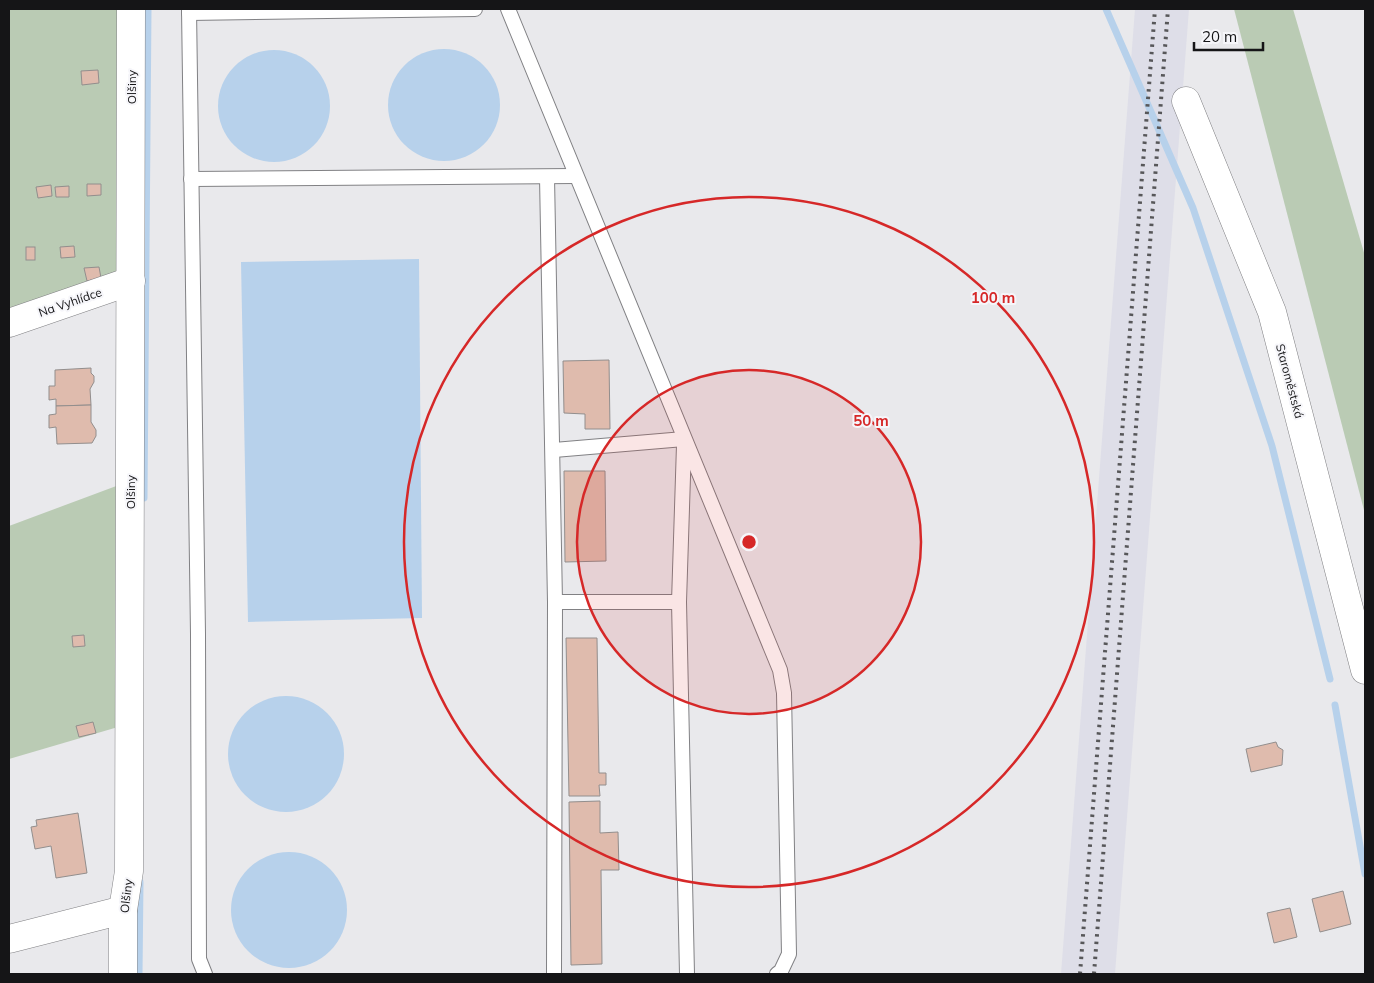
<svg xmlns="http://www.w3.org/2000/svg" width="1374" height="983" viewBox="0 0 1374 983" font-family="Mulish,sans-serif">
<rect width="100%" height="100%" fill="#e9e9ec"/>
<path fill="#dedee8" d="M1135 9H1189L1115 974H1061Z"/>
<g fill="#bacbb4">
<path d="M9 9H120L116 277 9 314Z"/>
<path d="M1234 9H1293L1365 256V514Z"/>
<path d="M119 485 118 727 9 759V526Z"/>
</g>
<g fill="#b7d1eb">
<circle cx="444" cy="105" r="56"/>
<circle cx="274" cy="106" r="56"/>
<path d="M419 259 422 618 248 622 241 262Z"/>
<circle cx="286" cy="754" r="58"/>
<circle cx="289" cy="910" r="58"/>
</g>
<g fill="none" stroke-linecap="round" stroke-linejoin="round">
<g stroke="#b7d1eb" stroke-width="7">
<path d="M1106 9 1193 208 1272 446 1330 679"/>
<path d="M144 498 148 9"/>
<path d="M1335 705 1365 874"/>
<path d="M139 974 140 882"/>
</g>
</g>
<g fill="#dfbbad" stroke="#928e8d">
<path d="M98 70 99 83 82 85 81 71Z"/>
<path d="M87 184H101V195L87 196Z"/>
<path d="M51 185 52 196 38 198 36 187Z"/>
<path d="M69 186V197H56L55 187Z"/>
<path d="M74 246 75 257 61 258 60 247Z"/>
<rect x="26" y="247" width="9" height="13"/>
<path d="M99 267 101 278 87 281 84 268Z"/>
<path d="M609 360 610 429H585V414L564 413 563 361Z"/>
<path d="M91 368V373L94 376V382L90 389 91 405 56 406V399L49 400V386H55V370Z"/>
<path d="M91 405V422L96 430V436L92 443 57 444 56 427 49 428V415L56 414V406Z"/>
<path d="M564 471H605L606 561 565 562Z"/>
<path d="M84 635 85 646 73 647 72 636Z"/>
<path d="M566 638H597L599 773H606V785H599L600 796H569Z"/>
<path d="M93 722 96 733 79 737 76 726Z"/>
<path d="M1276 742 1278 747 1283 750 1282 765 1251 772 1246 749Z"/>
<path d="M600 801V833L618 832 619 870H601L602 964 571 965 569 802Z"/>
<path d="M78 813 87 873 56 878 51 846 35 849 31 827 37 826 36 820Z"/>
<path d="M1343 891 1351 924 1320 932 1312 899Z"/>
<path d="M1290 908 1297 937 1274 943 1267 913Z"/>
</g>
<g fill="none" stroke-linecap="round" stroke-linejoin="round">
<g stroke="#818184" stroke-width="16">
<g id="lane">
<path d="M189 9 198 634 199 959 205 974"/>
<path d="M508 9 780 670 784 693 789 954 781 971 777 974"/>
<path d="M189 13 475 9"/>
<path d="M547 177 555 602 554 974"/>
<path d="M191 179 575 176"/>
<path d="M684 445 679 602 687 974"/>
<path d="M554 450 684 439"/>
<path d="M555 602H679"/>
</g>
</g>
<g stroke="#818184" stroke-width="29">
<g id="street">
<path d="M1186 101 1272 312 1365 670"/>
<path d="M9 323 131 281"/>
<path d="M9 939 123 910"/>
<path d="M123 974V910L129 871 131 9"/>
</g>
</g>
<use href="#lane" stroke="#fff" stroke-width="14"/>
<use href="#street" stroke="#fff" stroke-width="28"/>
<g stroke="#575759" stroke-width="4" stroke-dasharray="2.5 5" stroke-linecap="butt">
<path d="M1080 974 1155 9"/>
<path d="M1094 974 1168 9"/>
</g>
</g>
<circle cx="749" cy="542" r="172" fill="#d62828" fill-opacity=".12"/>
<g fill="none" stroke="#d62828" stroke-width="2.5">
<circle cx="749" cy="542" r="172"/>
<circle cx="749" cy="542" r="345"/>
</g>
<g text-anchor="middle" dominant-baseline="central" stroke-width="4" stroke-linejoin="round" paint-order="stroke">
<g font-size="12" fill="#151517" stroke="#f6f6fa">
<text transform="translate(131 87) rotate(-90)">Olšiny</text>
<text transform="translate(70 302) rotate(-19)">Na Vyhlídce</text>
<text transform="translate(1290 381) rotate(75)">Staroměstská</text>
<text transform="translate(130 492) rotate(-90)">Olšiny</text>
<text transform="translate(126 896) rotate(-83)">Olšiny</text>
</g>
</g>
<circle cx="749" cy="542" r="8" fill="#d62828" stroke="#f6f6fa" stroke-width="2.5"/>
<g font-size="15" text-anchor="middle" font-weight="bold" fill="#d62828" stroke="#f6f6fa" stroke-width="4" stroke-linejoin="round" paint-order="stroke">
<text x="993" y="303">100 m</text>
<text x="871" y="426">50 m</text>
</g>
<rect width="1374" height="983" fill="none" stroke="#151517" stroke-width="20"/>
<path d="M1194 42v8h69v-8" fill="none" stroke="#151517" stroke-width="2.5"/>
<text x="1202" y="42" font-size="15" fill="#151517" stroke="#f6f6fa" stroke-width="4" paint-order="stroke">20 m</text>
</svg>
